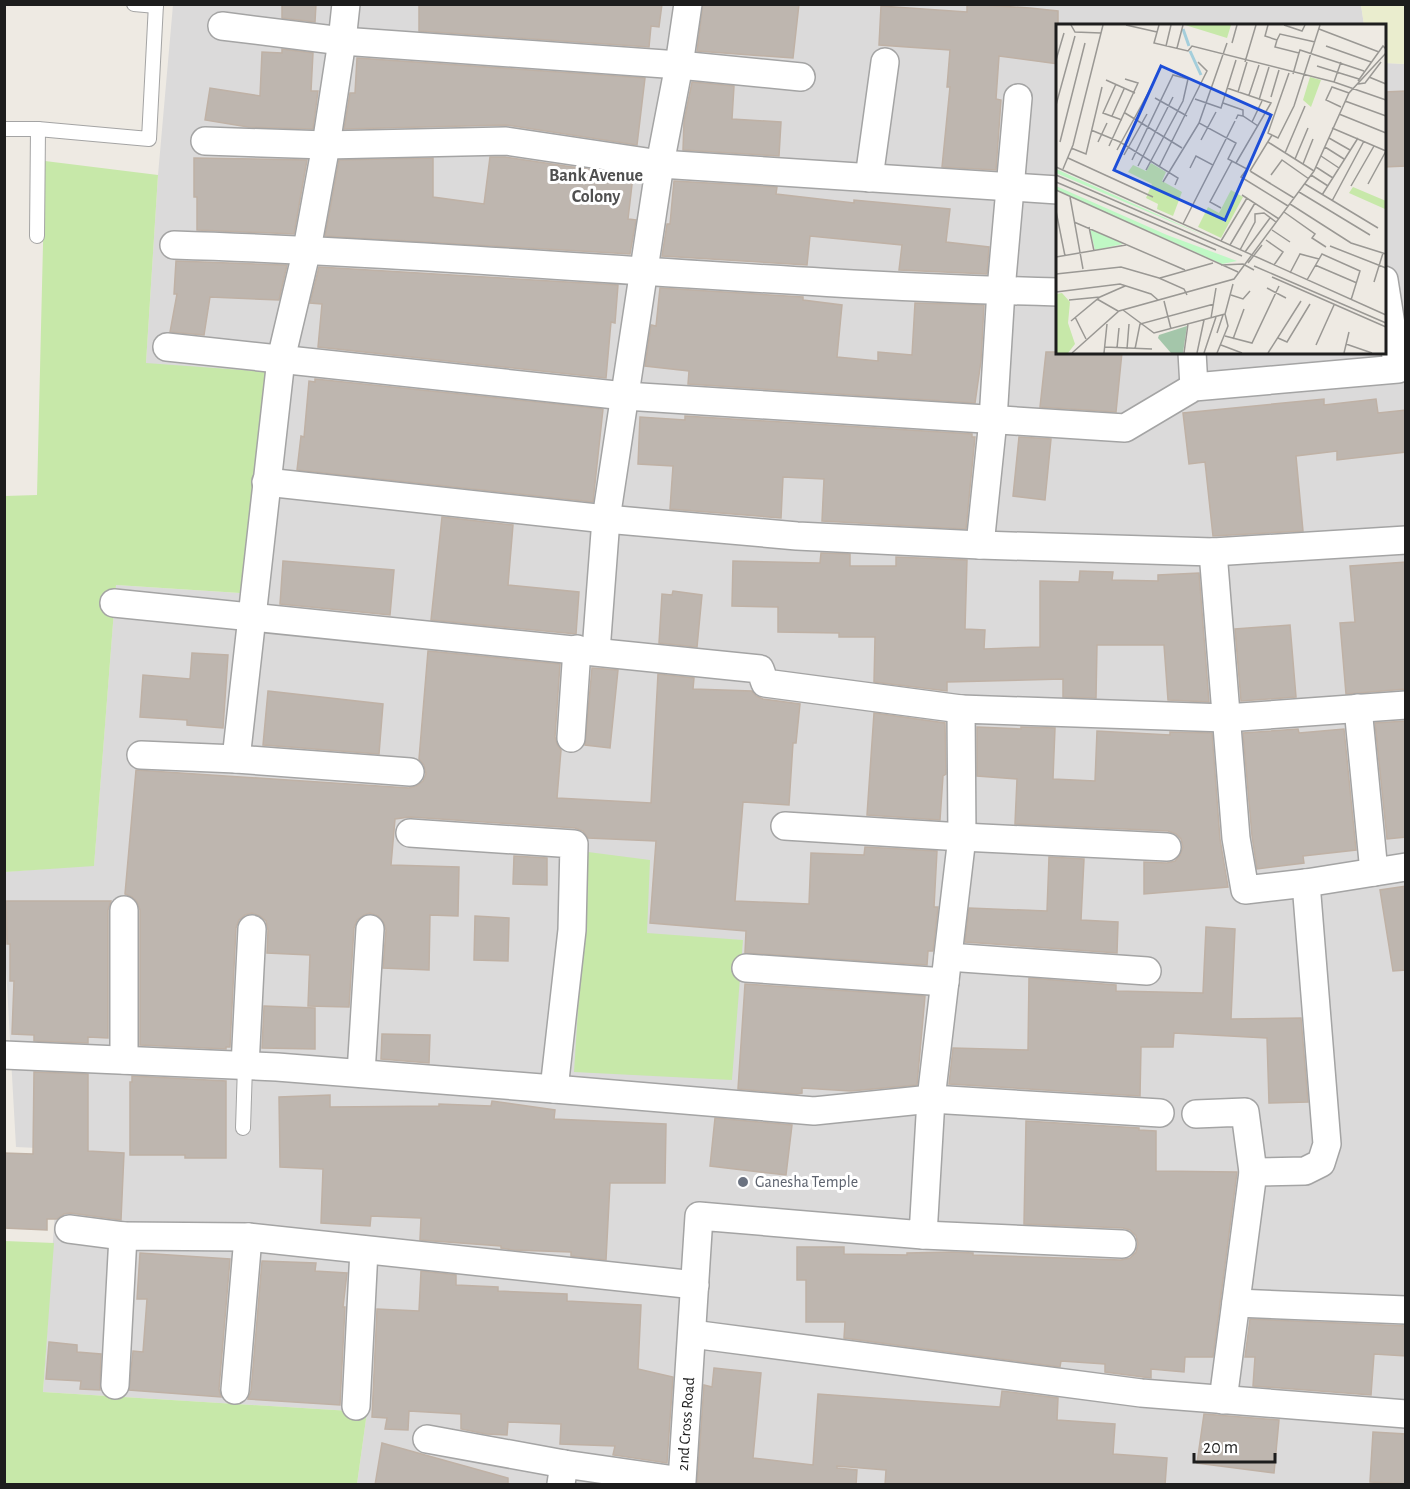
<svg xmlns="http://www.w3.org/2000/svg" width="1410" height="1489" viewBox="0 0 1410 1489" font-family="'Alegreya Sans',sans-serif">
<rect width="100%" height="100%" fill="#eeeae3"/>
<path fill="#dbdada" d="M173 5H1361L1364 25 1058 26V352H1384L1385 63 1405 64V1484H357L367 1412 43 1392 59 1149 16 1147 5 950 4 872 94 865 116 585 239 593 146 363 158 175Z"/>
<path fill="#eaedce" d="M1361 5H1405V64L1385 63 1384 26 1364 25Z"/>
<g fill="#c7e8a9">
<path d="M45 161 158 175 146 363 269 372 240 593 116 585 94 866 5 872V496L37 495Z"/>
<path d="M588 852 650 860 647 933 743 940 732 1080 574 1072Z"/>
<path d="M5 1241 54 1243 43 1392 367 1412 357 1484H5Z"/>
</g>
<g fill="#beb6af" stroke="#bfb1a5" stroke-width="1.5">
<path d="M282 4H316L315 22 282 18Z"/>
<path d="M419 4H662L659 27 651 26 649 47 419 31Z"/>
<path d="M703 4H799L793 58 697 51Z"/>
<path d="M967 4 1030 8 1058 11V64L999 56 996 99 1001 100 996 170 942 167 950 87H947L950 50 879 45 881 6 967 12Z"/>
<path d="M282 49 313 53 311 91H318L313 129 248 127 205 120 210 88 260 96 262 52 282 53Z"/>
<path d="M357 58 645 78 637 145 506 125 344 129 350 93H355Z"/>
<path d="M692 82 734 86 732 119 781 122 779 156 683 150 684 121Z"/>
<path d="M1406 91V166L1384 167V92Z"/>
<path d="M490 157H505L633 176 628 219 636 220 630 254 325 236 339 160 433 158V197L484 204Z"/>
<path d="M194 158 307 160 294 234 197 230V197H194Z"/>
<path d="M674 181 777 187 776 194 854 203V200L950 209 946 242 989 247 987 274 899 270 902 245 810 236 807 265 662 256 667 224H670Z"/>
<path d="M176 261 284 265H287L279 300 210 297 204 335 170 332 177 294H174Z"/>
<path d="M319 267 618 285 615 323 611 322 606 378 318 347 322 304 310 303Z"/>
<path d="M660 288 803 297V300L842 305 837 357 878 361V352L912 355 915 303 984 305 981 361 975 403 688 384 689 371 645 366 651 325 656 326Z"/>
<path d="M1046 352H1122L1116 412 1040 407Z"/>
<path d="M315 379 603 409 593 502 297 470 301 436 304 437 309 381 315 382Z"/>
<path d="M1324 399V405L1376 399 1378 413 1406 410V452L1337 460V451L1296 456 1303 531 1213 536 1205 462 1189 464 1183 413Z"/>
<path d="M685 416 972 434V437H975L966 529 822 521 824 479 783 477 781 518 670 509 673 466 638 464 640 417 685 420Z"/>
<path d="M1019 437 1051 439 1045 500 1013 496Z"/>
<path d="M442 517 513 525 508 585 579 592 576 634 431 620Z"/>
<path d="M821 553 850 554V566H896V557L967 560 965 629 985 630 984 649 1040 647V581L1079 582 1080 571 1113 572 1112 580 1158 581V575L1199 573 1209 702 1168 700 1164 645H1097L1096 698 1063 697V679L947 682V691L874 682 875 637H839V633L778 632V607L732 606 733 561 820 563Z"/>
<path d="M283 561 394 570 390 615 280 604Z"/>
<path d="M1406 562V689L1346 694 1340 623 1355 622 1350 566Z"/>
<path d="M673 591 702 595 697 647 659 643 662 594 672 595Z"/>
<path d="M1290 625 1296 697 1241 701 1235 629Z"/>
<path d="M428 651 560 664 555 737 557 744 561 750 557 798 651 803 658 674 694 678 693 689 752 691 756 696 763 699 800 704 796 743H793L789 805 743 802 735 901 809 904 811 853 864 855 865 847 937 851 934 907H938L933 951H928L927 965 745 953 746 931 650 923 656 841 588 838 583 831 575 828 410 817 395 819 391 865 459 867 458 916 430 915 429 970 383 968 386 930 384 923 378 916 370 913 364 915 357 920 354 928 349 1007 308 1006 310 955 267 953 268 930 266 921 260 916 252 913 245 915 239 920 236 928 230 1047H226V1049L140 1045V910L137 902 132 897 125 894 136 770 409 788 416 786 423 781 426 774 424 765 419 759Z"/>
<path d="M192 653 228 655 223 728 187 725V720L140 717 143 675 190 679Z"/>
<path d="M592 668 618 670 610 748 585 745Z"/>
<path d="M268 691 383 704 379 754 263 745Z"/>
<path d="M874 713 945 723 946 774 943 776 940 820 867 815Z"/>
<path d="M1406 721V837L1387 839 1375 723Z"/>
<path d="M977 727 1021 729V727L1055 728 1053 779 1095 781 1097 731 1170 735V732L1212 733 1220 839 1228 887 1144 894V862L1167 863 1175 861 1180 855 1183 847 1181 839 1176 834 1168 831 1015 824 1017 779 977 776Z"/>
<path d="M1298 729 1299 733 1344 729 1356 850 1303 856 1304 863 1257 869 1252 836 1243 733Z"/>
<path d="M514 856 547 858V885L513 884Z"/>
<path d="M1049 857 1084 859 1081 920 1118 922 1117 953 965 942 969 908 1047 911Z"/>
<path d="M1406 886V970L1393 971 1380 890Z"/>
<path d="M6 901H111L108 910V1038L88 1037V1043L34 1041V1035L12 1034 14 981H10V944H7Z"/>
<path d="M475 916 509 918 508 961 474 960Z"/>
<path d="M1206 927 1235 929 1231 1019 1301 1018 1308 1102 1269 1103 1267 1038 1174 1033 1173 1047H1141L1140 1096 949 1084 953 1048 1028 1050 1029 978 1116 985V991L1203 993Z"/>
<path d="M745 984 925 996 917 1085 851 1091 802 1088V1093L796 1094 738 1089Z"/>
<path d="M264 1006 315 1008V1049L262 1048Z"/>
<path d="M382 1034 430 1035 429 1063 381 1059Z"/>
<path d="M34 1072 88 1074V1151L124 1153 121 1220 70 1213 64 1214 57 1219H47V1230L4 1228V1153L33 1154Z"/>
<path d="M132 1076 226 1081V1158H185V1155H130V1082H132Z"/>
<path d="M330 1095V1107L439 1106V1104L491 1106 492 1101 555 1110 554 1119 666 1124 665 1183H610L606 1260 571 1256V1252L513 1250 501 1248V1246L420 1240 421 1218 371 1216 370 1226 321 1223 323 1169 280 1167 279 1097Z"/>
<path d="M715 1118 792 1125 786 1175 710 1166Z"/>
<path d="M1026 1121 1139 1128V1130L1156 1131V1171L1237 1172 1213 1357H1185L1184 1372 1151 1369V1378L1143 1377 1105 1372V1364L1061 1361 1060 1367 844 1338 845 1322H806V1280H797V1247H844V1254L907 1255V1253L953 1252 973 1253V1255L1121 1260 1130 1258 1136 1252 1138 1244 1136 1236 1130 1230 1123 1228 1024 1224Z"/>
<path d="M140 1253 230 1259 219 1389 221 1397 129 1390 133 1351 143 1352 147 1299H137Z"/>
<path d="M262 1261 316 1263 315 1271 347 1273 343 1307H345L340 1405 248 1399 251 1391Z"/>
<path d="M421 1271 456 1275V1285L498 1287V1291L567 1294V1301L641 1305 638 1369 673 1377 667 1463 613 1455 615 1446 560 1444 561 1424 508 1422 507 1435 486 1434 461 1429V1414L409 1411 408 1430 385 1429 387 1418 372 1417 377 1309 419 1311Z"/>
<path d="M1250 1319 1406 1326V1356L1374 1354 1371 1395 1253 1386 1255 1357H1245Z"/>
<path d="M49 1342 77 1345V1352L101 1354 100 1390 80 1389 81 1381 46 1379Z"/>
<path d="M714 1368 761 1373 753 1458 813 1465 818 1394 1000 1407 1002 1391 1058 1398 1057 1420 1115 1424 1113 1454 1167 1458 1165 1485H885L886 1470 837 1466V1468L857 1470 856 1485 697 1484 704 1385 712 1387Z"/>
<path d="M1204 1414 1279 1420 1274 1473 1197 1463Z"/>
<path d="M1373 1432 1406 1434V1484L1370 1482Z"/>
<path d="M382 1443 508 1478V1485H375Z"/>
</g>
<g fill="none" stroke-linecap="round" stroke-linejoin="round">
<g stroke="#a4a4a4" stroke-width="16">
<g id="lane">
<path d="M134 4 156 6"/>
<path d="M4 129H38L149 139 156 4"/>
<path d="M37 236 38 129"/>
<path d="M243 1128 245 1066"/>
</g>
</g>
<g stroke="#a4a4a4" stroke-width="30">
<g id="street">
<path d="M222 26 342 41 679 65 801 77"/>
<path d="M205 141 326 145 506 141 660 164 1058 190"/>
<path d="M869 178 885 62"/>
<path d="M174 245C469 254 763 285 1058 292"/>
<path d="M167 347 625 396 1125 428 1194 387 1398 369 1384 280"/>
<path d="M1192 352 1194 387"/>
<path d="M266 482 606 519 797 536 980 545 1213 552 1406 540"/>
<path d="M980 545 993 420 1001 290 1018 98"/>
<path d="M1213 552 1236 838 1245 890 1306 883 1406 867"/>
<path d="M114 603 760 669 765 683 961 709"/>
<path d="M596 651 606 519 660 164 679 65 688 4"/>
<path d="M1358 708 1374 872"/>
<path d="M571 738 577 649"/>
<path d="M141 755 236 759 281 359 307 249 326 145 342 41 346 4"/>
<path d="M236 759 410 772"/>
<path d="M785 826 962 837 1167 847"/>
<path d="M948 957 1147 971"/>
<path d="M746 968 945 982"/>
<path d="M4 1055 277 1067 554 1089 572 930 574 844 410 833"/>
<path d="M124 1060V910"/>
<path d="M245 1066 252 929"/>
<path d="M361 1073 370 929"/>
<path d="M554 1089 814 1111 931 1099 1160 1113"/>
<path d="M1196 1114 1245 1112 1253 1172 1223 1400"/>
<path d="M1253 1172 1305 1171 1321 1163 1327 1144 1306 883"/>
<path d="M69 1229 123 1236"/>
<path d="M923 1235 1122 1244"/>
<path d="M1236 1303 1406 1310"/>
<path d="M692 1334 1141 1393 1406 1414"/>
<path d="M115 1385 123 1236 248 1237 695 1285"/>
<path d="M235 1390 248 1237"/>
<path d="M356 1406 364 1250"/>
<path d="M427 1439 564 1464"/>
<path d="M561 1484 564 1464 682 1481 699 1216 923 1235 931 1099 962 837 961 709 1226 718 1406 705"/>
</g>
</g>
<use href="#lane" stroke="#fff" stroke-width="14"/>
<use href="#street" stroke="#fff" stroke-width="27"/>
</g>
<circle fill="#6b7280" stroke="#fff" stroke-width="2" cx="743" cy="1182" r="6"/>
<g text-anchor="middle" dominant-baseline="central" stroke-width="6" stroke-linejoin="round" paint-order="stroke">
<g font-size="16" fill="#5b616d" stroke="#fff" text-anchor="start">
<text x="755" y="1182">Ganesha Temple</text>
</g>
<g font-size="16" fill="#1d1d1d" stroke="#fff">
<text transform="translate(686 1424) rotate(-86)">2nd Cross Road</text>
</g>
<g font-size="18" font-weight="bold" fill="#505050" stroke="#fff">
<text x="596" y="176">Bank Avenue<tspan x="596" dy="21">Colony</tspan></text>
</g>
</g>
<g transform="translate(1056 24)">
<rect width="330" height="330" fill="#eeeae3"/>
<path d="M129 1H175L171 14ZM254 53 265 56 255 83 247 76ZM95 139 110 148 106 157 126 168 117 192 101 185 102 180 90 174 96 160 72 148 77 141 90 147ZM297 163 330 177V190L329 185 293 169ZM175 166 187 173 165 214 142 203 152 183 163 189ZM6 269 14 278 12 299 19 320 12 329H0V270Z" fill="#c7e8a9"/>
<path d="M131 302 127 329H115L102 314 103 311Z" fill="#a4c6aa"/>
<path d="M0 145 154 214 0 149ZM0 162 111 211 181 237 166 240 0 166ZM34 205 67 220 39 226Z" fill="#c0f8c5"/>
<path fill="none" stroke="#a4cedb" stroke-width="3" d="M127 5 133 22M134 27 145 51"/>
<path fill="none" stroke="#9a9894" stroke-width="1.5" d="M15 1 19 8 45 9M70 1 101 8M103 1 98 19 132 27 136 22 278 58 330 76M212 1 209 12 221 16 219 23 243 29 237 50M228 1 246 7 249 1M263 5 323 28M221 16 224 10 259 18M171 19 143 99 180 119 172 135 191 145 185 153 232 182M176 19 181 1M110 22 115 1M270 22 315 38M121 24 127 1M243 29 244 26 308 47M0 36 8 9M189 38 200 1M261 42 303 55M313 53 330 60M50 56 79 69M302 57 327 22 330 25M278 58 285 38M60 60 47 89 66 96M302 60 309 59 325 38M171 64 215 79 180 139M182 68 191 38M193 71 203 41M215 73 223 46M99 74 131 92M139 75 165 84 180 36M203 76 213 43M289 77 330 92M167 79 187 86V92M0 81 19 12M285 83 270 76 276 63 293 69M69 89 126 124M283 90 330 109M56 92 68 65M180 95 182 91 187 92 202 102M196 98 206 77M276 104 330 127M35 106 64 118 122 154 119 161M216 111 212 109 233 49M273 114 294 126M145 116 160 88M4 118 29 19M42 118 51 99M212 118 258 147M53 122 82 59 69 55M269 123 288 135M15 124 30 130 46 63M61 126 96 62M229 129 249 82M68 131 91 90M265 132 283 144M12 134 97 173M239 135 252 104M76 136 117 51 132 55 127 77 90 146M247 140 257 115M157 141 179 97M82 142 117 73M0 143 330 291M103 143 151 47 142 38M260 143 277 154M7 145 17 121 47 1M194 147 216 111 222 114 238 82 264 1M194 147 238 174M0 151 186 232M215 151 226 136 253 155M255 151 272 162M0 158 160 226M107 158 143 99M249 160 322 204M312 160 330 127M295 162 318 122M0 166 182 248M243 168 314 211M186 171 223 195M266 171 302 114M14 173 27 245M276 177 308 117M234 180 295 219 330 230M165 184 154 178 176 137M0 187 9 232M228 188 259 210 256 214 270 223M18 198 129 246M127 200 157 141 140 132 134 144M33 203 38 227M216 206 234 218M210 216 227 228 218 241M165 217 191 174M174 221 199 179M274 222 330 244M184 226 199 198V190L208 189 220 198M189 228 214 194M0 233 70 221M192 239 206 221M165 241 187 240 198 246M259 241 301 259M198 242 330 299M234 249 244 230 263 235M0 250 65 243 103 254 128 265 131 271M216 253 330 303M104 254 157 239M251 256 266 230 304 247 295 276M318 258 327 229M211 264 230 274M0 268 64 260 95 270 102 276M175 271 187 275 194 267M41 275 62 287M13 276 44 273M108 277 115 305M67 286 98 309 169 290M19 293 30 315M155 294 160 264M15 297 44 273 69 262M161 309 167 291M169 312 196 319 223 262M222 314 231 318 254 280M177 315 188 285M290 320 316 329M165 321 186 329M260 321 278 281M49 323 96 325M61 324 63 304M71 325 73 300M79 325 84 300 158 280M16 329 63 287 178 255 258 147 293 69 330 29M48 329 51 300M128 329 132 300M141 329 148 296M148 329 160 293M161 329 172 302 169 290 177 260M212 329 245 277M288 329 293 308"/>
<path fill="#1d4ed8" fill-opacity="0.15" stroke="#1d4ed8" stroke-width="3" d="M105 42 215 91 169 196 58 146Z"/>
<rect width="330" height="330" fill="none" stroke="#1d1d1d" stroke-width="3"/>
</g>
<rect width="1410" height="1489" fill="none" stroke="#1d1d1d" stroke-width="12"/>
<path d="M1194 1453v9h81v-9" fill="none" stroke="#1d1d1d" stroke-width="3"/>
<text x="1203" y="1453" font-size="18" fill="#1d1d1d" stroke="#ffffff" stroke-width="4.5" paint-order="stroke">20 m</text>
</svg>
